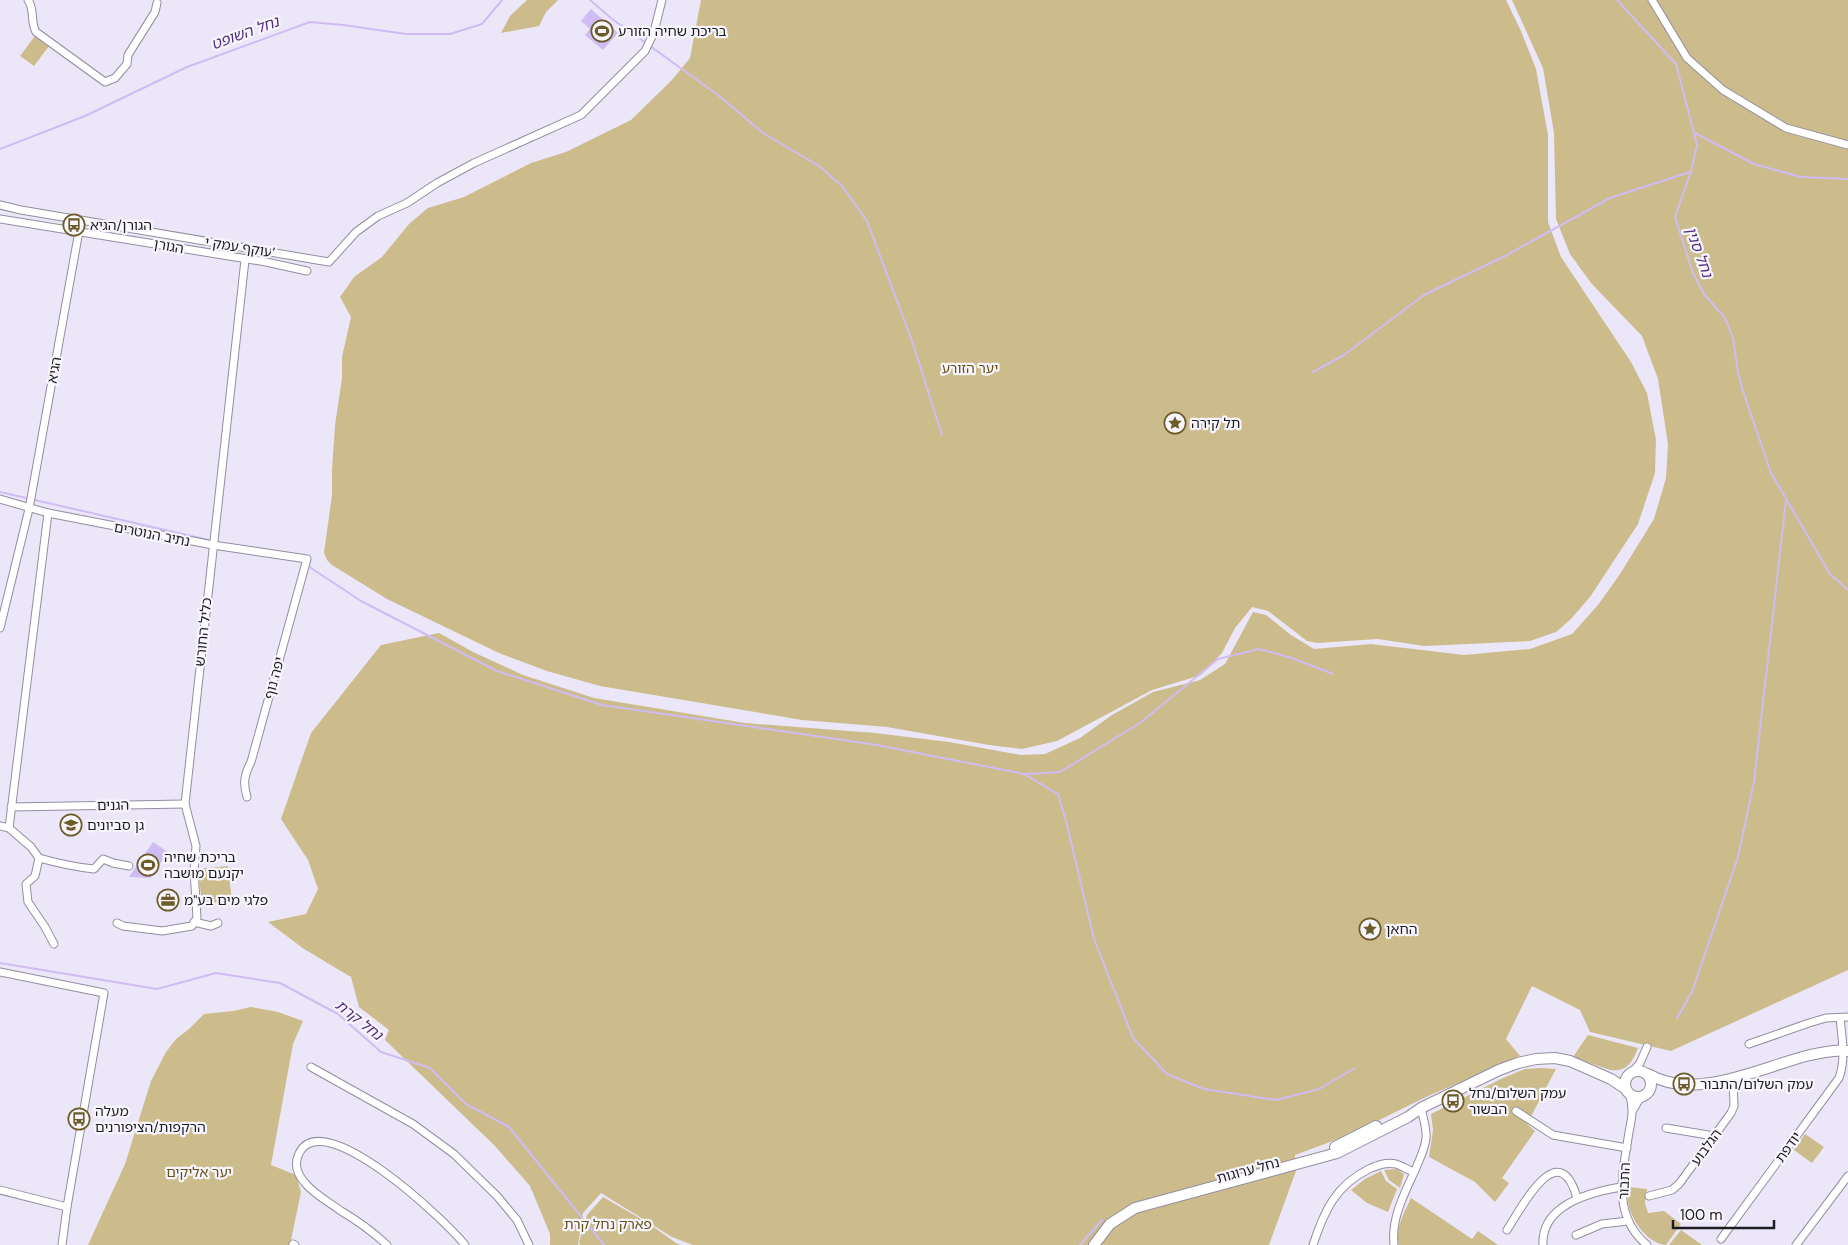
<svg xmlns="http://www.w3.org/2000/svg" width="1848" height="1245" viewBox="0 0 1848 1245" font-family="'DM Sans','Noto Sans Hebrew',sans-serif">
<rect width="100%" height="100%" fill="#ece6f9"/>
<g fill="#ccbc8c">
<path d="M527 0H558L546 12 539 26 501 33 510 16Z"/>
<path d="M701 0H1506L1521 31 1536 69 1548 135V222L1561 257 1631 362 1647 393 1656 440 1655 473 1638 524 1590 597 1571 619 1556 632 1530 641 1424 646 1378 639 1317 643 1307 641 1268 611 1252 607 1235 628 1222 653 1201 675 1152 690 1057 741 1022 749 989 745 887 727 802 720 600 686 547 671 499 653 387 599 332 565 327 560 324 553 332 495V470L335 425 342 378V357L351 317 340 297 354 277 382 257 409 224 428 208 464 197 531 163 566 152 631 120 672 80 690 58Z"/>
<path d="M1512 0H1848V970L1671 1051 1590 1032 1580 1010 1532 986 1506 1039 1520 1056 1426 1097 1349 1135 1295 1155 1296 1171 1269 1245H693L672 1237 601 1193 583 1213 578 1245H550V1234L530 1186 495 1146 385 1040 389 1030 359 1007 351 977 304 949 268 922 306 914 318 889 308 860 281 819 311 733 381 645 439 633 473 652 523 675 594 698 745 723 875 733 949 742 1021 755 1045 754 1080 738 1112 715 1153 692 1200 680 1225 664 1253 612 1266 615 1291 635 1314 649 1371 644 1464 655 1530 649 1572 634 1598 605 1620 574 1654 519 1666 478 1668 444 1658 379 1642 336 1591 283 1570 254 1556 219 1554 133 1543 68Z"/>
<path d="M35 36 49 46 34 66 20 56Z"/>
<path d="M228 866 232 901 202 904 198 869Z"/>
<path d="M251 1007 278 1012 303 1021 293 1044 271 1165 296 1175 301 1192 290 1245H88L125 1164 151 1081 166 1052 176 1039 189 1029 204 1014 233 1011Z"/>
<path d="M1588 1035 1638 1048C1632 1062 1628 1072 1610 1070L1573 1057Z"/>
<path d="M1540 1068 1556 1069 1527 1124 1535 1131 1502 1178 1509 1183 1495 1202 1475 1182 1429 1157 1433 1130 1431 1114 1503 1078 1525 1069Z"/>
<path d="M1805 1134 1824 1147 1812 1163 1794 1150Z"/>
<path d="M1397 1169 1404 1174 1400 1188 1389 1180 1384 1170Z"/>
<path d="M1381 1171 1386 1181 1397 1189 1388 1212 1367 1203 1351 1190 1365 1179Z"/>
<path d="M1629 1187 1647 1189 1645 1203 1648 1213 1664 1211 1681 1224 1666 1245C1650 1244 1635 1225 1630 1210 1627 1203 1628 1194 1629 1187Z"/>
<path d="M603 1197 648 1223 676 1243 681 1245H580L579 1242 587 1215Z"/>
<path d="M1411 1198 1472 1239 1478 1231 1498 1245H1399C1395 1228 1404 1213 1411 1198Z"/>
<path d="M1681 1230 1702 1245H1669Z"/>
</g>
<g fill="#cfbcf4">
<path d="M591 9 618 33 603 50 585 35 590 29 581 21Z"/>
<path d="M153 842 168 852 150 878 129 877Z"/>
</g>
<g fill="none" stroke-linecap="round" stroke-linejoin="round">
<g stroke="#cfbcf4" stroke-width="2">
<path d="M590 0 612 19 646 43"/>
<path d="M1617 0 1676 64 1697 145 1691 171 1675 217 1693 273 1704 294 1725 318 1733 338 1738 372 1742 388 1771 473 1830 574 1848 590"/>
<path d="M650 46 718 95 763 133 819 166 842 186 867 221 912 341 942 435"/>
<path d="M1695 133 1754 164 1801 177 1848 179"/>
<path d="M0 149 85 116 187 67 310 22 343 25 406 34H450L482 24 502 0"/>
<path d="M1313 372 1344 355 1424 295 1505 256 1610 198 1690 172"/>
<path d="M0 492 213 541"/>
<path d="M308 566 361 601 497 671 602 705 877 745 1024 774 1058 794 1067 825 1094 939 1133 1038 1167 1074 1204 1089 1276 1100 1319 1089 1355 1068"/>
<path d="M1025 774 1060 772 1140 723 1218 659 1259 649 1292 658 1333 674"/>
<path d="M0 963 157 989 216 973 280 983 338 1014 381 1052 430 1068 466 1104 509 1127 604 1245"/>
<path d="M1677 1018 1692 992 1738 857 1754 782 1786 500"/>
<path d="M1080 1245 1102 1220"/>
</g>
<g stroke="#938d9f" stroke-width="9">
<g id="street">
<path d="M28 0C35 9 30 22 36 32L105 82 115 78 127 64 128 55 155 12 157 3"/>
<path d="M1652 0 1687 58 1723 90 1786 128 1848 145"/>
<path d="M0 205 21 210 329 262 356 232 378 216 407 203 437 183 474 163 581 115 645 51 654 32 662 0"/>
<path d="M0 219 266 262 307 271"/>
<path d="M0 499 48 513 213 545 307 559 251 762C244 775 243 784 247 797"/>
<path d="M0 628 29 509 79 231"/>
<path d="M11 807 185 804"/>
<path d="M0 826 9 828 48 513"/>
<path d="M9 828 31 847 39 858 35 876 26 884 28 902 45 927 54 944"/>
<path d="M39 858C57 863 74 867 94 869L103 859 113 863 129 866"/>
<path d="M194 922 211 926 218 923"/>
<path d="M117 923 123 926 162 931 192 926 197 918 194 870 196 846 185 804 245 260"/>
<path d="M0 972 104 993 67 1207 62 1245"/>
<path d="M1749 1044 1809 1023 1826 1018 1848 1017"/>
<path d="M311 1067 413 1124 454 1154 497 1196 517 1220 529 1245"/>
<path d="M1632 1072 1640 1063 1647 1047"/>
<path d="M1629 1093C1634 1107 1632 1118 1629 1132 1623 1172 1611 1215 1647 1245"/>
<path d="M1633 1110 1639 1100 1644 1096"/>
<path d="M1516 1111 1553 1135 1627 1148"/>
<path d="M1666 1128 1714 1136"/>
<path d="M0 1190 67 1207"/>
<path d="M1649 1196 1672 1190 1679 1184 1731 1113 1734 1106 1733 1078"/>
<path d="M1507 1230C1522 1207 1559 1134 1577 1198"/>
<path d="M1576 1235 1602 1224 1628 1221"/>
<path d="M1721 1239 1839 1078C1846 1059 1842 1038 1840 1018"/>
<path d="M293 1244 295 1245"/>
<path d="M387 1245C373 1232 358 1221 341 1211 329 1202 315 1195 305 1183 298 1175 294 1166 298 1156 319 1100 447 1222 465 1245"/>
<path d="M1313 1245C1324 1211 1336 1185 1369 1169 1378 1165 1386 1162 1396 1164 1402 1166 1408 1170 1414 1172"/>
<path d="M1394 1245C1391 1217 1405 1193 1416 1168 1420 1158 1425 1149 1426 1138 1427 1128 1423 1118 1421 1108"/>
<path d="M1543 1245C1541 1205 1591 1192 1621 1187"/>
<path d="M1796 1245 1848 1176"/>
</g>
</g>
<g stroke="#938d9f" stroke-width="12">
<g id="secondary">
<circle cx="1638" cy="1084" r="13"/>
<path d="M1648 1074C1696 1102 1761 1067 1810 1055 1822 1053 1836 1049 1848 1051"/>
<path d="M1335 1147 1376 1126"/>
<path d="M1094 1245 1110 1224 1135 1208 1337 1153 1408 1117 1421 1108 1499 1070 1518 1063 1536 1059 1555 1058 1570 1061 1611 1079 1626 1089"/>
</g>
</g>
<use href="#street" stroke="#fff" stroke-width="7"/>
<use href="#secondary" stroke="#fff" stroke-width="10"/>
</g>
<defs>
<g id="stadium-ring" transform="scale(1.125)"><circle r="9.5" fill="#f8f5fd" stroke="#6c5c29" stroke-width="1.5"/><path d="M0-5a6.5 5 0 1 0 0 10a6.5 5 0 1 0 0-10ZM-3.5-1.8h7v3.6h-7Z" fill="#6c5c29"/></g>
<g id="bus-ring" transform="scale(1.125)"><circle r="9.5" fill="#f8f5fd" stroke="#6c5c29" stroke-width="1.5"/><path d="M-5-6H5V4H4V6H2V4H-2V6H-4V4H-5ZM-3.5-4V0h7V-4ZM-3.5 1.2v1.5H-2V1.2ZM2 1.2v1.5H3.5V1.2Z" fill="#6c5c29"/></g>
<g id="sight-ring" transform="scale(1.125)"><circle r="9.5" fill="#f8f5fd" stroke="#6c5c29" stroke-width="1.5"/><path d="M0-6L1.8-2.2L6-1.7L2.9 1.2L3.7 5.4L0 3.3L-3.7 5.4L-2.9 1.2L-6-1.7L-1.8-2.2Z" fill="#6c5c29"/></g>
<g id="school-ring" transform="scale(1.125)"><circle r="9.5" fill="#f8f5fd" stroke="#6c5c29" stroke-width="1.5"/><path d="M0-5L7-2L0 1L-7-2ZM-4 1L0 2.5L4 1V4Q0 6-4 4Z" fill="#6c5c29"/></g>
<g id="office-ring" transform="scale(1.125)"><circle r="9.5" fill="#f8f5fd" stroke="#6c5c29" stroke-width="1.5"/><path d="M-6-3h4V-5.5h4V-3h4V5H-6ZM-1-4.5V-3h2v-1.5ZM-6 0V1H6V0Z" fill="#6c5c29"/></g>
</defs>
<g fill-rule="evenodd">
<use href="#stadium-ring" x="602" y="31"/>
<use href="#bus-ring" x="74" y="225"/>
<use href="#sight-ring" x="1175" y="423"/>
<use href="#school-ring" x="71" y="825"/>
<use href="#stadium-ring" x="148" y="865"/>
<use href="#office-ring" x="168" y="900"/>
<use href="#sight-ring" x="1370" y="929"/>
<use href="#bus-ring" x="1684" y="1084"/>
<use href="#bus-ring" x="1453" y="1101"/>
<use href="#bus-ring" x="79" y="1119"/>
</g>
<g text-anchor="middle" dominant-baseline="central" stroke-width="4.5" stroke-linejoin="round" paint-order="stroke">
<g font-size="14" fill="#1e1c23" stroke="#f8f5fd" text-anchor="start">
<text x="618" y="31">בריכת שחיה הזורע</text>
<text x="90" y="225">הגורן/הגיא</text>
<text x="1191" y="423">תל קירה</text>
<text x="87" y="825">גן סביונים</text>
<text x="164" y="857">בריכת שחיה<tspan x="164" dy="16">יקנעם מושבה</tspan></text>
<text x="184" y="900">פלגי מים בע"מ</text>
<text x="1386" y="929">החאן</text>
<text x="1700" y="1084">עמק השלום/התבור</text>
<text x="1469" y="1093">עמק השלום/נחל<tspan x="1469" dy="16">הבשור</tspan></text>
<text x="95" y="1111">מעלה<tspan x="95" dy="16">הרקפות/הציפורנים</tspan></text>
</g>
<g font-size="14" fill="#1e1c23" stroke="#f8f5fd">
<text transform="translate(169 246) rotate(10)">הגורן</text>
<text transform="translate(240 247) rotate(9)">עוקף עמק י’</text>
<text transform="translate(54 370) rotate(-80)">הגיא</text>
<text transform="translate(152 534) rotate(11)">נתיב הנוטרים</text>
<text transform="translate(203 632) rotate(-84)">כליל החורש</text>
<text transform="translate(274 678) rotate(-75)">יפה נוף</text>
<text transform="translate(113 805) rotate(-1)">הגנים</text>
<text transform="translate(1706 1147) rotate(-54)">הגלבוע</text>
<text transform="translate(1788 1147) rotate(-54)">יודפת</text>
<text transform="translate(1248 1170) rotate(-15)">נחל ערוגות</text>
<text transform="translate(1624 1181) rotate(-87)">התבור</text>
</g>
<g font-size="14" fill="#635217" stroke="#f8f5fd">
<text x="970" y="368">יער הזורע</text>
<text x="199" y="1172">יער אליקים</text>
<text x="608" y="1224">פארק נחל קרת</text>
</g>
<g font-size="15" font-style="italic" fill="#502d7d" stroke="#f8f5fd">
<text transform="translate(245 33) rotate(-20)">נחל השופט</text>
<text transform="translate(1699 252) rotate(70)">נחל סנין</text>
<text transform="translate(359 1020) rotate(38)">נחל קרת</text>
</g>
</g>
<path d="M1673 1220v8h101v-8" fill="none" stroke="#1e1c23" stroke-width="2.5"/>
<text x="1680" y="1220" font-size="15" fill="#1e1c23" stroke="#f8f5fd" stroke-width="4" paint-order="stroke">100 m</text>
</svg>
